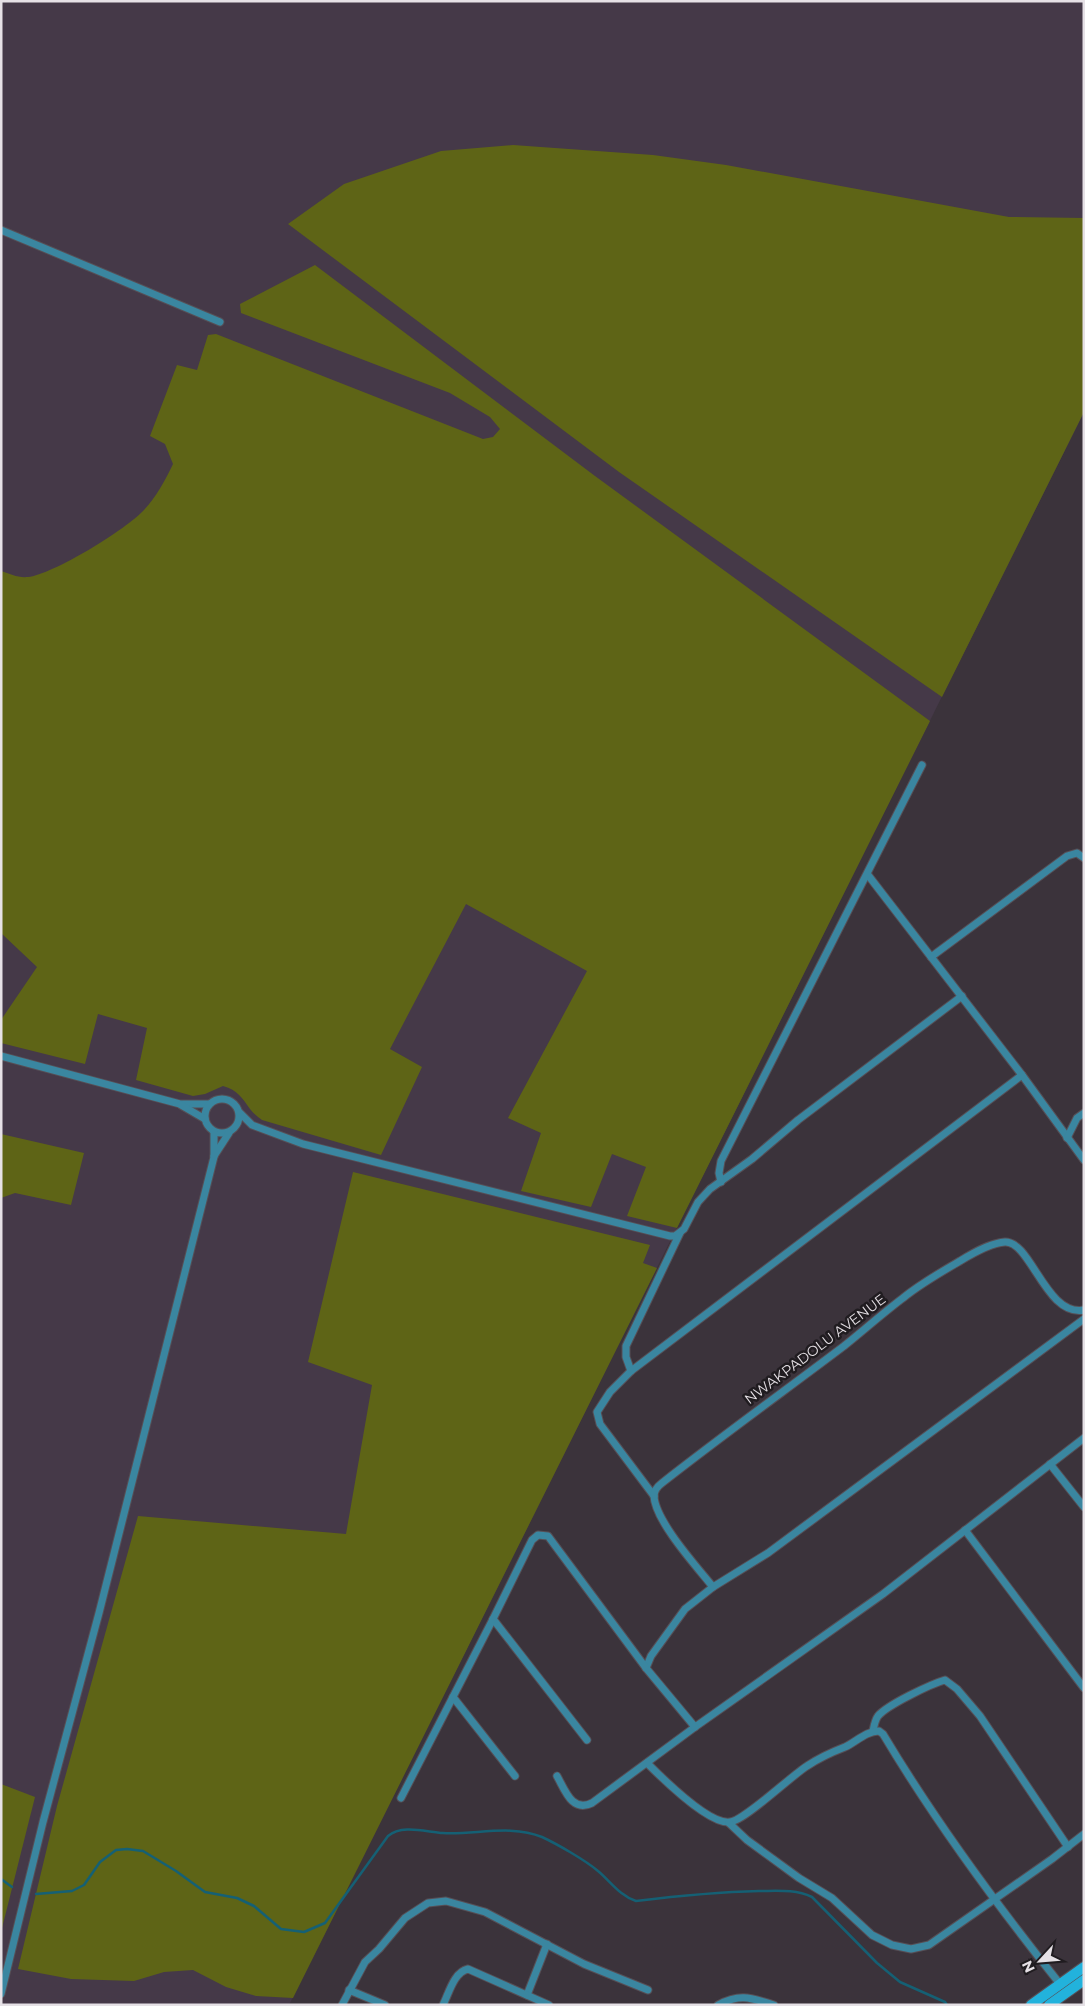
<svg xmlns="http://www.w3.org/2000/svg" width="1085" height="2006" viewBox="0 0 1085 2006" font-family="Montserrat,sans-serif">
<rect width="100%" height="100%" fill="#3b333b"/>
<path fill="#453948" d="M1 1H1084V412L289 2005H1Z"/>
<g fill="#5e6416">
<path d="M513 145 653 155 726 165 1009 217 1084 218V412L942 697 619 472 288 224 344 184 441 151Z"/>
<path d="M315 265 595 476 930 721 677 1228 627 1216 646 1167 612 1154 591 1207 521 1191 541 1133 508 1118 587 971 466 904 390 1049 422 1067 381 1155 262 1120C258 1117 253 1113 250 1109 242 1098 238 1090 223 1086L205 1094 193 1096 136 1080 147 1028 98 1014 85 1064 1 1043V1020L37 967 1 933V571C10 574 18 578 28 577 52 575 127 529 144 510 156 497 165 481 173 464L165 444 150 436 177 365 197 370 208 335 216 334 483 439 493 437 500 429 490 417 450 393 241 313 240 304Z"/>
<path d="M1 1134 84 1153 71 1205 15 1193 1 1198Z"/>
<path d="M353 1172 650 1245 643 1263 657 1268 293 1998 256 1996 226 1987 193 1970 164 1972 134 1981 71 1979 18 1969 57 1806 138 1516 346 1534 372 1385 308 1362Z"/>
<path d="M1 1784 35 1797 1 1932Z"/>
</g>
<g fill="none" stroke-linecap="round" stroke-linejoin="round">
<g stroke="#156074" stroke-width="2.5">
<path d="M1 1879 12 1887"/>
<path d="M36 1894 72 1891 84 1885 100 1862 116 1850 127 1849 143 1851 176 1871 205 1892 237 1898 254 1906 281 1929 304 1932 325 1923 388 1836C402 1824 426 1832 443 1833 475 1835 511 1824 542 1837 557 1844 585 1860 598 1871 610 1881 620 1896 636 1901 677 1896 718 1892 759 1891 777 1891 795 1889 812 1897L877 1963 900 1982 945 2002 947 2005"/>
</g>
<g stroke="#564f56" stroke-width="9">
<g id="street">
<path d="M1 230 220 322"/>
<path d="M868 875 1022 1075 1084 1160"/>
<path d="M931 957 1067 856 1077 853 1084 858"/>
<path d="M1 1056 180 1104H209"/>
<circle cx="222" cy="1116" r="17"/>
<path d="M181 1105 205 1119"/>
<path d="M240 1113 252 1125 303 1144 670 1236H675L684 1229 698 1202 710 1189 752 1159 798 1120 962 996"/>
<path d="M1067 1138 1077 1118 1084 1113"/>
<path d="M214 1156 229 1133"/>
<path d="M721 1182 719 1173 721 1161 922 765"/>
<path d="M631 1371 626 1357V1346L680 1233"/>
<path d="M1050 1464 1084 1507"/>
<path d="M654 1496 600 1424 597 1412 610 1392 631 1371 1022 1075"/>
<path d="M965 1530 1084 1688"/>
<path d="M713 1587C697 1567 655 1521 654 1496 654 1490 658 1486 662 1483 722 1436 783 1392 844 1346 864 1330 883 1313 903 1298 920 1284 941 1272 960 1261 973 1253 990 1243 1005 1242 1031 1241 1046 1317 1084 1310"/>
<path d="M493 1619 587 1740"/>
<path d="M646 1668 651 1656 685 1609 713 1587 768 1553 1084 1319"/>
<path d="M453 1697 515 1776"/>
<path d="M873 1731C874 1726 875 1720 878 1716 887 1705 931 1684 945 1680L957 1689 980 1716 1068 1847"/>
<path d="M647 1763C662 1778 709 1825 730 1822 744 1821 791 1776 807 1766 819 1758 832 1752 845 1747 856 1742 866 1731 879 1731L883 1734C935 1821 996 1904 1060 1984"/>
<path d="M557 1776C565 1790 572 1813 592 1803L695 1727 883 1594 1084 1438"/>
<path d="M401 1798 493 1619 532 1540 538 1535 548 1536 646 1668 695 1727"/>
<path d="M729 1823 747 1840 799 1878 832 1898 872 1935 892 1945 911 1949 929 1945 1052 1859 1084 1834"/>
<path d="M349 1990 385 2005"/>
<path d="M1 1994 43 1822 99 1613 214 1157V1132"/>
<path d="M527 1995 547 1944"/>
<path d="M342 2005 365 1962 379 1949 405 1918 428 1903 446 1901 485 1912 584 1964 648 1990"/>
<path d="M443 2005C449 1993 454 1972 468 1969L549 2005"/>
<path d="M718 2005C740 1993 751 1998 774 2005"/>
</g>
</g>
<g stroke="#564f56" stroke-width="12">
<g id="secondary">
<path d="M1031 2005 1084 1967"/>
<path d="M1049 2005 1084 1980"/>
</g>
</g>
<use href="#street" stroke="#3a86a0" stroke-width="7"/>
<use href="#secondary" stroke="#22b2dc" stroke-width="10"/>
</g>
<g text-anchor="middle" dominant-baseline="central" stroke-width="5" stroke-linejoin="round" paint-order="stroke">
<g font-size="14" fill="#e6e1e6" stroke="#201c20">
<text transform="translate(815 1349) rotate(-37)">NWAKPADOLU AVENUE</text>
</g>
</g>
<rect width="1085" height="2006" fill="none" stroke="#e6e1e6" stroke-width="5"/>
<g transform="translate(1040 1961) rotate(244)" stroke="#201c20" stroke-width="4" paint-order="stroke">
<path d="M0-4L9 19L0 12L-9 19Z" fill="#e6e1e6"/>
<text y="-8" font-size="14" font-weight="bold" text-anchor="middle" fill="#e6e1e6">N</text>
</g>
</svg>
